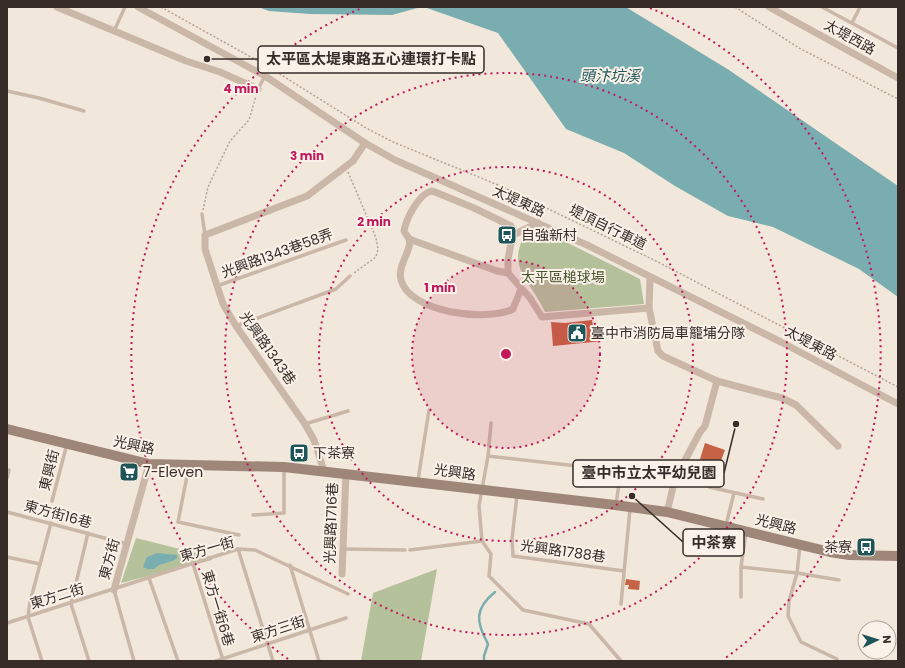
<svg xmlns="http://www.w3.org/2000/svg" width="905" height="668" viewBox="0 0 905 668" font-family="Poppins,'Noto Sans TC',sans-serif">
<rect width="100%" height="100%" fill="#f2e7db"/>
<g fill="#b5c19b">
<path d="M538 228 640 279 644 304 545 312C530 279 503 266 529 229Z"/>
<path d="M136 538 212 557V560L121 583Z"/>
<path d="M437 569 421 661H361L373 593Z"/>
</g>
<g fill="#7aadaf">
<path d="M258 7H421L392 15 310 14 269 11Z"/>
<path d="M424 7H626L629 9 729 70 898 186V297L859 269 773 227 728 216 675 186 624 153 566 129 498 33Z"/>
<path d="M157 553 177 555V558C170 564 160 562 154 569H147L143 567 147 557Z"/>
</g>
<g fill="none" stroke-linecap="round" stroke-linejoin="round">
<path stroke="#7aadaf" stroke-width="2.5" d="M484 661V656L488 644C476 622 474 609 495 592"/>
</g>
<g fill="#c76345">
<path d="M592 320 593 326H602L603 341 553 346 551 322 565 323Z"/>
<path d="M705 443 725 450 719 466 700 459Z"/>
<path d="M626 579 640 581 639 590 628 589 629 585H625Z"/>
</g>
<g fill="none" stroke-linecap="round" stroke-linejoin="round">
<g stroke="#b6a191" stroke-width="1.5" stroke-dasharray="2 2" stroke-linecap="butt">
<path d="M161 7 267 66 366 128 393 142 503 187 656 261 898 387"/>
<path d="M735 7 799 48 898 99"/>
<path d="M348 172 376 238 378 249 376 257 354 273"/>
<path d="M499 199 503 187"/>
<path d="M203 210 208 187 230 141 249 120 256 96"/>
</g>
<g stroke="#cab7a7" stroke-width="3.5">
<path d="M822 7 898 48"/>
<path d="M852 23 860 7"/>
<path d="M114 31 125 7"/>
<path d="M258 89 265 76"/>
<path d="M7 91 39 98 84 111"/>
<path d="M202 214 205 235"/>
<path d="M217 286 346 240"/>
<path d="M236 326 336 289 350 276"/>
<path d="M491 423 488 456 479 506 482 541 491 554 489 576 523 610 589 624 621 661"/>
<path d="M305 424 348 411"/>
<path d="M488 456 621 471 616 504"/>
<path d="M189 466 178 522 239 535"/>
<path d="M7 478 9 470"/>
<path d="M418 480 429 410"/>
<path d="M709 487 763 499"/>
<path d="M517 495 512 539 513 556 624 571"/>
<path d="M52 501 67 444"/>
<path d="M7 512 127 544"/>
<path d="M253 515 284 513V468"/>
<path d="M726 525 734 493"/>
<path d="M88 533 71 604 89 661"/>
<path d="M800 545 797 573 789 601 788 616 801 642 837 659 836 661"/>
<path d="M238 549 273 661"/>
<path d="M343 549 405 550"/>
<path d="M410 550 482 541"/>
<path d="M7 557 40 564"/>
<path d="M193 564 223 660"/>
<path d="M290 565 319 661"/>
<path d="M741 567 797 573 839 580"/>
<path d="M149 578 178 661"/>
<path d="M114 590 134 661"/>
<path d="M741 597V567L746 532"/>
<path d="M621 604 630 509"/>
<path d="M7 623 238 549 255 550 348 594"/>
<path d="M42 661 28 617 30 602 51 523"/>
<path d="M216 661 346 618"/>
</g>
<g stroke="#cab7a7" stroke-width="7">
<path d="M57 7 186 61 220 72 258 89"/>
<path d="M138 7 265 76 365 143 395 160 587 245 781 342 898 404"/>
<path d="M769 7 898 78"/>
<path d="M511 236 538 223"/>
<path d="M409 239 497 271 508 273"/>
<path d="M650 278 649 308 658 351 663 356 717 381 782 398 796 405 838 446"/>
<path d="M521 289 513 309C487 322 410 313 401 280 397 265 413 249 409 239 408 236 405 234 404 231 406 219 418 195 431 191L435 192 474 208 511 226 513 231 508 260V273L530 298 542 317 649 308"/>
<path d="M324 471 314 440 305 424 236 326 223 304 205 249V235L307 196 353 161 365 143"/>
<path d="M667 512 675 479 700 432 705 426 717 381"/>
<path d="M342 574 346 473"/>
<path d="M114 590 149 464"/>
</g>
<path stroke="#9e8678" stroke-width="10" d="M7 429 149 464 284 467 615 505 667 512 830 552 849 555 898 556"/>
</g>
<circle cx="506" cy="354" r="94" fill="#c2185b" fill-opacity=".12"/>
<g fill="none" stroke="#c2185b" stroke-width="2" stroke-dasharray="2 4">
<circle cx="506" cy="354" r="94"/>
<circle cx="506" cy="354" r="187"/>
<circle cx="506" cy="354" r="281"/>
<path d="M288 659A375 375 0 0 1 362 8M650 8A375 375 0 0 1 724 659"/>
</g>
<defs>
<g id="bus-square" transform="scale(1)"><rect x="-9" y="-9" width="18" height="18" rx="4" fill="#1d5558" stroke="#faf1e8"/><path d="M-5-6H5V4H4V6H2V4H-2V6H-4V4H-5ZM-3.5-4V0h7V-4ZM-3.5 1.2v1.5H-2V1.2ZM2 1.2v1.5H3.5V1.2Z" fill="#fff"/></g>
<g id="civic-square" transform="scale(1)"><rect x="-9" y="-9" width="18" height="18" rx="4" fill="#1d5558" stroke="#faf1e8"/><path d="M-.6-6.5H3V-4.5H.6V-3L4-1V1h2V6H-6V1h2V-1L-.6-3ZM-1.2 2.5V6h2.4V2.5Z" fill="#fff"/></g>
<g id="supermarket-square" transform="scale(1)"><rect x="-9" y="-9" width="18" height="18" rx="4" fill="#1d5558" stroke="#faf1e8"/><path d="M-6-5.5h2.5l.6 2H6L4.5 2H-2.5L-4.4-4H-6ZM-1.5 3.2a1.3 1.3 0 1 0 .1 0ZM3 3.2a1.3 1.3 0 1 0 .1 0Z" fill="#fff"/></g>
</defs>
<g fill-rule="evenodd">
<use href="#bus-square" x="507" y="235"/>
<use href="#civic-square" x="577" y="333"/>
<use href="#bus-square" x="299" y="453"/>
<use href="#supermarket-square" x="129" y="472"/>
<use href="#bus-square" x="866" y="547"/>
</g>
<g text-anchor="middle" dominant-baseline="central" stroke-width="4" stroke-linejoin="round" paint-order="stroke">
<g font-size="14" fill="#372c28" stroke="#faf1e8">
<text transform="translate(850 37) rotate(29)">太堤西路</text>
<text transform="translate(519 201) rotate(24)">太堤東路</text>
<text transform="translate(608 227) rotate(26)">堤頂自行車道</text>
<text transform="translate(277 253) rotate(-20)">光興路1343巷58弄</text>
<text transform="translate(811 343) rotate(28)">太堤東路</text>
<text transform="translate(268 348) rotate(55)">光興路1343巷</text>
<text transform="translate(134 445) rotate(12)">光興路</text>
<text transform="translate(49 470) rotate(-76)">東興街</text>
<text transform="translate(455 472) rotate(8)">光興路</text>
<text transform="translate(58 514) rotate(15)">東方街16巷</text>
<text transform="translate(331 523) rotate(-88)">光興路1716巷</text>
<text transform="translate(776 524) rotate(14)">光興路</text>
<text transform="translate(207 549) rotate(-16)">東方一街</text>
<text transform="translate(563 551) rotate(8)">光興路1788巷</text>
<text transform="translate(109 559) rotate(-75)">東方街</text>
<text transform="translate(57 596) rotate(-17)">東方二街</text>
<text transform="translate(218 608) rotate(73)">東方一街6巷</text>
<text transform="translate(278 629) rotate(-18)">東方三街</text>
</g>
<g font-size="14" fill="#372c28" stroke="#faf1e8" text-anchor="start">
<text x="521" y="235">自強新村</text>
<text x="591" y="333">臺中市消防局車籠埔分隊</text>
<text x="313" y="453">下茶寮</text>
<text x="143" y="472">7-Eleven</text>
<text x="852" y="547" text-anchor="end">茶寮</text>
</g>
<g font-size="14" fill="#46552b" stroke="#faf1e8">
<text x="563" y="277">太平區槌球場</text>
</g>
<g font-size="15" font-style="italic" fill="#1d5558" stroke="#faf1e8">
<text x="610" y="75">頭汴坑溪</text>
</g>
</g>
<circle cx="506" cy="354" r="6" fill="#c2185b" stroke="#faf1e8" stroke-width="2"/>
<g font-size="12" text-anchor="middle" font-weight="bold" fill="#c2185b" stroke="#faf1e8" stroke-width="4" stroke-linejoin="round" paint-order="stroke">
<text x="241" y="93">4 min</text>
<text x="307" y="160">3 min</text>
<text x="374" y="226">2 min</text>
<text x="440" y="292">1 min</text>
</g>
<path fill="none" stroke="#372c28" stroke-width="1.5" d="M207 59L258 59M736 424L724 473M632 496L683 542"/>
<g fill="#372c28" stroke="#faf1e8" stroke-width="1.5">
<circle cx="207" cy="59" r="4"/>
<circle cx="736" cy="424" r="4"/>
<circle cx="632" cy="496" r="4"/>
</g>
<g fill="#faf1e8" stroke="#372c28" stroke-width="1.5">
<rect x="258" y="46" width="226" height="27" rx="4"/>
<rect x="573" y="460" width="151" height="27" rx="4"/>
<rect x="683" y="529" width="61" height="27" rx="4"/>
</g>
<g font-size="15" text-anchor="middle" font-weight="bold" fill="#372c28">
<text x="371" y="64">太平區太堤東路五心連環打卡點</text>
<text x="649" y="478">臺中市立太平幼兒園</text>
<text x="714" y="548">中茶寮</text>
</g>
<rect width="905" height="668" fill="none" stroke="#372c28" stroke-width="16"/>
<g transform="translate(877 640) rotate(86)"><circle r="19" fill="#faf1e8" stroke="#aca29b"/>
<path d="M0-3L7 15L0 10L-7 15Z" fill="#1d5558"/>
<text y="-6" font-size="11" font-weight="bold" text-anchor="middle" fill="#372c28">N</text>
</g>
</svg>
